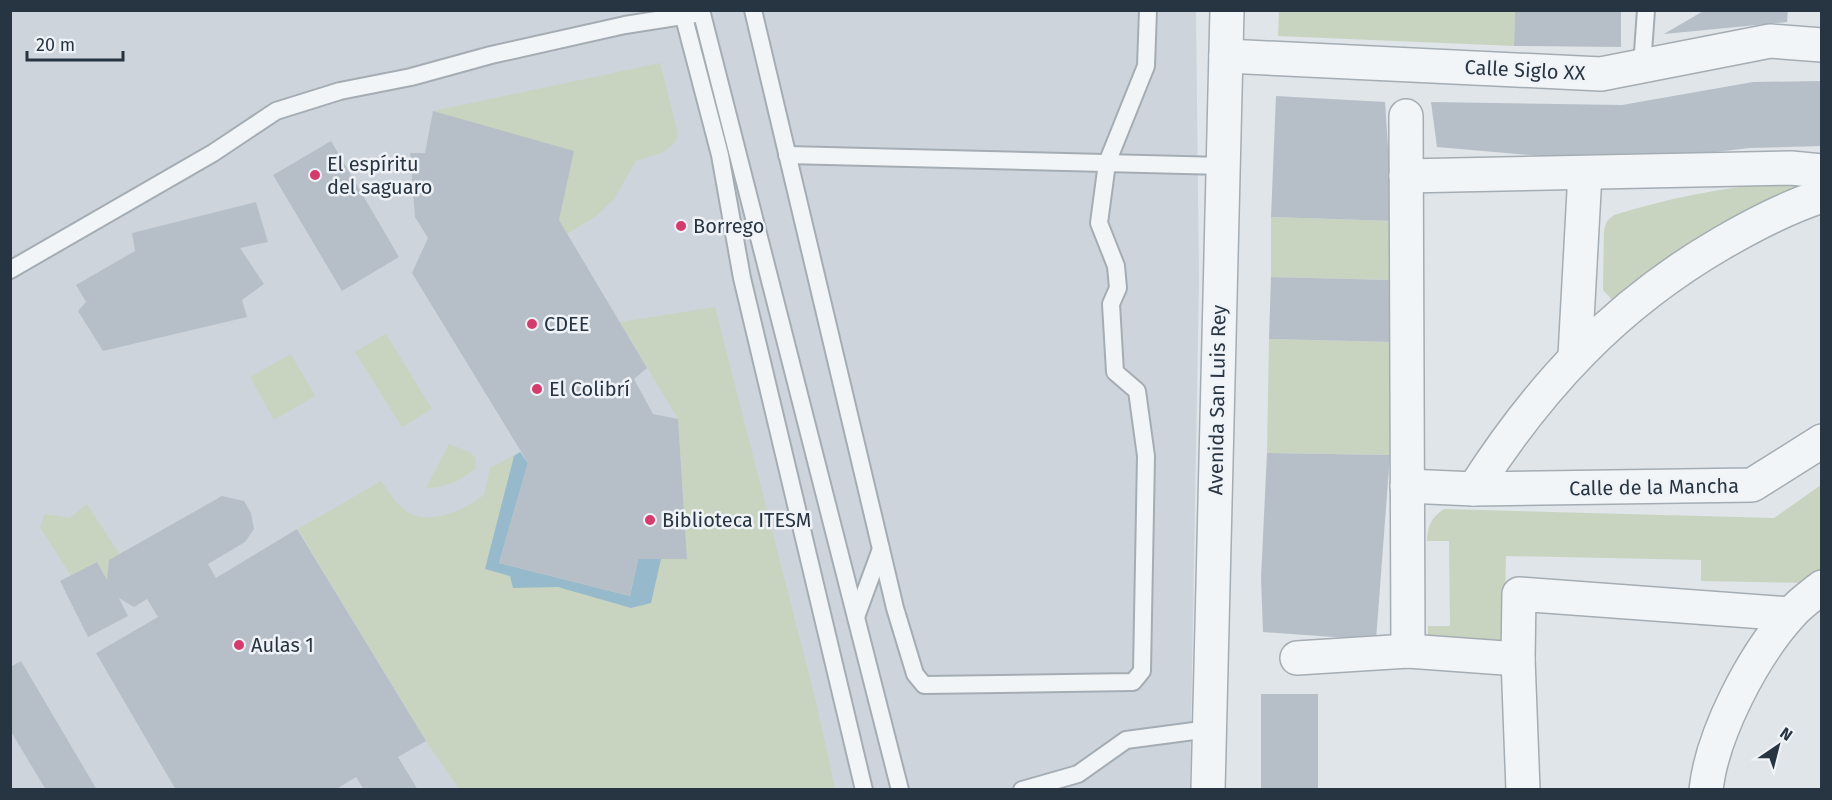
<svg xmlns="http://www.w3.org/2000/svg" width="1832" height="800" viewBox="0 0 1832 800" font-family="'Fira Sans',sans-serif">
<rect width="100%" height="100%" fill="#dfe5e9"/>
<path fill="#cdd4dc" d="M10 11H1196L1199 280 1190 789H11Z"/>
<g fill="#c8d4c0">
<path d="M1279 11H1515L1514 46 1278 36Z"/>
<path d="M660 63 678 134C674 153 652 155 636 161L614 199 596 216 567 234 433 111Z"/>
<path d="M1819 180 1615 303 1603 290 1604 230 1607 221 1614 215C1681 194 1748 183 1819 180Z"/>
<path d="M1271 217 1393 221 1392 280 1271 277Z"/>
<path d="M715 307 817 706 835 789H459L426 741 298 529 381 481C389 492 398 507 409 513 434 525 465 509 484 495L490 468 520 452 528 463 499 563 630 596 638 559H687L678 419 620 322Z"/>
<path d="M386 334 432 409 402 427 355 352Z"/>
<path d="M1269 339 1391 342 1390 455 1267 453Z"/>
<path d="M291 354 315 396 274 420 250 377Z"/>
<path d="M449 444 470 452 476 459 475 469C459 482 446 487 426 488Z"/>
<path d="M1821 485V571L1808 583 1701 581V560L1506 556 1504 647 1428 644V626H1450L1449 541H1427C1428 525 1431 518 1444 509L1774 518Z"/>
<path d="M87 504 120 555 109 560 107 580 97 562 71 576 40 527 45 514 70 518Z"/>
</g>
<path fill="#97b9cc" d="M520 452 528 463 499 563 630 596 638 559H661L651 603 631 608 558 587 513 588 510 576 485 569 514 456Z"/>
<g fill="#b6bfc7">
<path d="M1515 10H1621V47L1514 46Z"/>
<path d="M1705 10H1788L1787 22 1664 34Z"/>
<path d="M1822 81V146L1749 148 1622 163 1437 147 1431 102 1622 105 1753 82Z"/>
<path d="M1276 96 1385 102 1393 221 1271 217Z"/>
<path d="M433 111 574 151 559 220 647 368 634 379 653 414 678 419 687 559H638L630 596 499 563 528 463 412 273 428 238 415 217 410 153H425Z"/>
<path d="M331 141 399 257 342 291 273 175Z"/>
<path d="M256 202 268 242 240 248 264 284 242 300 247 317 103 351 78 311 86 302 76 285 135 251 132 233Z"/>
<path d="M1271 277 1392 280 1391 342 1269 339Z"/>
<path d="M1267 453 1390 455 1376 640 1263 632 1261 578Z"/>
<path d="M222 496 244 501 251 513 254 529 245 542 208 564 216 578 297 529 426 741 398 757 418 790H364L356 777 335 790H176L96 653 158 617 147 599 134 607 119 598 128 616 88 637 60 581 97 562 107 580 109 560Z"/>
<path d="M21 661 97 790H46L10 730V667Z"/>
<rect x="1261" y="694" width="57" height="96"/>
</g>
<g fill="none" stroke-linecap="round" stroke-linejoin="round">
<g stroke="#a4adb4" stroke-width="20">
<g id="service">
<path d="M682 10 720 155 742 278 864 790"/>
<path d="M701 10 900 790"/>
<path d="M753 10 895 608 915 674 924 685 1133 682 1142 671 1146 456 1137 391 1115 372 1111 304 1118 288 1116 266 1099 223 1107 163 1146 66 1148 10"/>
<path d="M1642 66 1646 10"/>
<path d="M787 155 1223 166"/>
<path d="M10 270 213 153 276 111 340 91 411 77 491 55 625 25 695 14"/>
<path d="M856 617 881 549"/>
<path d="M1022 790 1078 774 1126 740 1209 729"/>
</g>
</g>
<g stroke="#a4adb4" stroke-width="36">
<g id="minor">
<path d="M1226 56 1601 74 1770 41 1822 45"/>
<path d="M1406 116 1408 651"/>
<path d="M1406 176 1791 168 1822 171"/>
<path d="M1575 356 1585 173"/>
<path d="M1407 486 1474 489 1752 485 1822 441"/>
<path d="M1474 489C1540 386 1615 305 1722 243 1753 225 1787 207 1822 196"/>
<path d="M1297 658 1408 651 1518 659"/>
<path d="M1208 790 1227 10"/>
<path d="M1523 790 1518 659 1519 594 1790 614"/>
<path d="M1706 790C1712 734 1753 656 1790 615 1798 605 1811 596 1822 587"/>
</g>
</g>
<use href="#service" stroke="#f2f5f7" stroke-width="16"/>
<use href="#minor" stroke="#f2f5f7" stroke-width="33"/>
</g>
<g fill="#d83b6b" stroke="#eff3f7" stroke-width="2">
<circle cx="315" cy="175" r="6"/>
<circle cx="681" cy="226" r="6"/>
<circle cx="532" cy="324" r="6"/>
<circle cx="537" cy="389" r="6"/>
<circle cx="650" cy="520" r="6"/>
<circle cx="239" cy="645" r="6"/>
</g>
<g text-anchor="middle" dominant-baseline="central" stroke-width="5" stroke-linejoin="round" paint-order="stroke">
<g font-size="20" fill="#273542" stroke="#eff3f7">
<text transform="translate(1525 70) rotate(3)">Calle Siglo XX</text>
<text transform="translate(1217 400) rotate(-89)">Avenida San Luis Rey</text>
<text transform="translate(1654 487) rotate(-1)">Calle de la Mancha</text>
</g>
<g font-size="20" fill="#273542" stroke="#eff3f7" text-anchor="start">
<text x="327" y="164">El espíritu<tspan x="327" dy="23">del saguaro</tspan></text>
<text x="693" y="226">Borrego</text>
<text x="544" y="324">CDEE</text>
<text x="549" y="389">El Colibrí</text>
<text x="662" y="520">Biblioteca ITESM</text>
<text x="251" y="645">Aulas 1</text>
</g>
</g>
<rect width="1832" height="800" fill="none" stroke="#273542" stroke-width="24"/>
<g transform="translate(1778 746) rotate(35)" stroke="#eff3f7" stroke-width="4.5" paint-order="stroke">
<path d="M0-4.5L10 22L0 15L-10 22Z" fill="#273542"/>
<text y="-9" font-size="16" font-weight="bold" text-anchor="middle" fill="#273542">N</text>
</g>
<path d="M27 51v9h96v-9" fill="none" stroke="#273542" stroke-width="3"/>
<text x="36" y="51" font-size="18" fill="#273542" stroke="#eff3f7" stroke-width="4.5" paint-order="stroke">20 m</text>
</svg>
